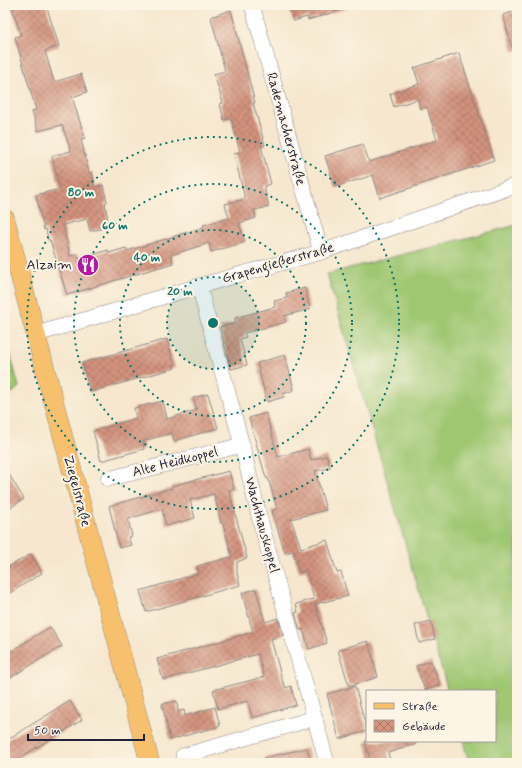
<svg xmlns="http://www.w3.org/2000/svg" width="522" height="768" viewBox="0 0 522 768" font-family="Mynerve,sans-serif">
<defs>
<pattern id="park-crowns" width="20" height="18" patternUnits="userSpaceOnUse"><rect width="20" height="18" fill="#9fc772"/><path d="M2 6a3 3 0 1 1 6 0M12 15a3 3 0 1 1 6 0" fill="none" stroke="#81a15f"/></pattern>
<pattern id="building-cross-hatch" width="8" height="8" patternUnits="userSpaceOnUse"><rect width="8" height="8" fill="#d3937e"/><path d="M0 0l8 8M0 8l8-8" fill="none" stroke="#ab7868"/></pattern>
</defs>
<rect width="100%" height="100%" fill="#fcf5e5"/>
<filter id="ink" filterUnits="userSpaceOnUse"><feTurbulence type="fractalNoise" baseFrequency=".025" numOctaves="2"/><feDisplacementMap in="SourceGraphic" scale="8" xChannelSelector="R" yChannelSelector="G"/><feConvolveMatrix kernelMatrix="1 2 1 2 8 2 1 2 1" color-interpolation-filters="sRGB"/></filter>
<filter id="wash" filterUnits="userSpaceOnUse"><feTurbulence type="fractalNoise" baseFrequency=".012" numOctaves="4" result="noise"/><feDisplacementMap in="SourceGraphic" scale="16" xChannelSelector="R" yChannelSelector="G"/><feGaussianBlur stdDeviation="0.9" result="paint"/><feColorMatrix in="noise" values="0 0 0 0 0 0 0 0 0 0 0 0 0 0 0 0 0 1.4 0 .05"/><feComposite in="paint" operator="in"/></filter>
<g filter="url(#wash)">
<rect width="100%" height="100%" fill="#f6e7ce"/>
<path fill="url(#park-crowns)" stroke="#607456" d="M5 333 19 387 5 399Z"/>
<path fill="#9fc772" stroke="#607456" d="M517 225V763H469L463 741H495V691H448L327 274Z"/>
<g id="blocks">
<g fill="url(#building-cross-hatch)">
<path d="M11 5H46L59 46 45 51 54 82 81 74 87 92 72 97 85 138 81 139 89 173 92 172 95 187 103 185 107 202 105 203 109 227 90 231 87 219 63 225 70 256 77 254 79 259 108 250 109 253 126 248 127 251 204 227 203 225 229 218 225 204 245 199 234 154 240 152 231 118 224 120 220 104 223 103 214 74 225 71 211 17 231 10 255 103H253L265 145 261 146 271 184 264 186 269 207 254 210 256 218 239 223 245 242 211 252 209 243 171 255 173 263 67 295 50 240H48L46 229 44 230 36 195 60 189 52 156 71 151 62 125 38 131 32 111 36 110 15 37 21 35Z"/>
<path d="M288 5H347L348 8 308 20 307 17 293 21Z"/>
<path d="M517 11V51H513L503 15Z"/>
<path d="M459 53 494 160 380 198 373 175 335 187 325 156 363 144 369 162 437 140 427 107 420 109 418 99 394 107 390 94 419 84 414 68Z"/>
<path d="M305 288 310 309 284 316 286 322 244 333 246 337 240 339 247 365 231 369 220 327 236 323 235 318 275 307 274 301 287 298 286 293Z"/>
<path d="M167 339 175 368 90 392 82 363Z"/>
<path d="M285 355 294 390 283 394 284 397 267 402 257 363Z"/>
<path d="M208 394 218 428 174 441 172 433 143 441 144 449 101 461 93 431 136 418 134 408 163 401 167 419 197 410 193 398Z"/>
<path d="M266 413 278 457 308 449 311 460 327 456 330 468 315 471 326 510 291 519 301 548 327 540 337 573 341 572 348 596 315 604 327 643 309 649 303 629 300 630 295 613 298 612 296 604 314 599 306 570 299 572 293 551 285 553 272 511 277 509 268 478H266L249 418Z"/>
<path d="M5 468 24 499 5 511Z"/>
<path d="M229 471 234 489 229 490 247 558 237 562V573L240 585 146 612 140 591 199 573 197 566 232 557 223 523H221L214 494 190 500 195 518 166 526 162 509 128 519 132 536 128 537 131 545 119 548 109 506 172 488V486Z"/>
<path d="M31 554 42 573 5 596V569Z"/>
<path d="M256 589 265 622 278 618 283 635 271 639 283 683H284L286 688 291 686 296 705 252 718 248 701 218 709 213 690 264 677 258 654 163 680 157 659 253 632 242 593Z"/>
<path d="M431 621 435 639 419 643 415 625Z"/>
<path d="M50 627 62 646 5 681V655Z"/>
<path d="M368 641 378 677 349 686 338 650Z"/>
<path d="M431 661 440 685 425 690 416 666Z"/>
<path d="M355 686 367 731 339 739 327 694Z"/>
<path d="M70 701 82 720 11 763H5V741Z"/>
<path d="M177 701 178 712 184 710 185 716 215 707 220 726 170 740 162 704Z"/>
<path d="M365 741H416V744L388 753 391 763H371Z"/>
<path d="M307 748 311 763H265L264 758Z"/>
</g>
</g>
</g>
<g filter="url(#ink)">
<use href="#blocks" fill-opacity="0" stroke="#8c8484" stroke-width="1"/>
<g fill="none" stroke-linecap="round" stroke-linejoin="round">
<g stroke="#8c8484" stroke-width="16">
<g id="minor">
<path d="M252 5 321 252"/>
<path d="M199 286 242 445 259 516 327 763"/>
<path d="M37 334 199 286 321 252 517 185"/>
<path d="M108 479 242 445"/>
<path d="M183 756 315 718"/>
</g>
</g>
<g stroke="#8c8484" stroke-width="20">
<path id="major" d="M5 219C55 400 101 582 150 763"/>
</g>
<use href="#minor" stroke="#fff" stroke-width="15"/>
<use href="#major" stroke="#f7c06c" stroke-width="19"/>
</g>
</g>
<circle cx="213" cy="323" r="46" fill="#0f766e" fill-opacity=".12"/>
<g fill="none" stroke="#0f766e" stroke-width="2" stroke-dasharray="2 4">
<circle cx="213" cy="323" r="46"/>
<circle cx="213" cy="323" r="93"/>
<circle cx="213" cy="323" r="139"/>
<circle cx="213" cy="323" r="186"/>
</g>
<defs>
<g id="restaurant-disc" transform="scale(1.15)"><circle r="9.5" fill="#b5179e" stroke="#fcf5e5"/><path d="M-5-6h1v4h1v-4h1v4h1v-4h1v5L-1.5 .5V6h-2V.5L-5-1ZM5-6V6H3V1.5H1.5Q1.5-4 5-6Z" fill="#fff"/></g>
</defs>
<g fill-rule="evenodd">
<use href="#restaurant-disc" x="88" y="265"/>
</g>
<g text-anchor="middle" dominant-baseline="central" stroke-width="4" stroke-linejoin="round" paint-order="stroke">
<g font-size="14" fill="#22223b" stroke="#fcf5e5">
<text transform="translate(286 129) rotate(75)">Rademacherstraße</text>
<text transform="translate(278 263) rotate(-16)">Grapengießerstraße</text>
<text transform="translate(175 462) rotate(-14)">Alte Heidkoppel</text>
<text transform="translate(77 491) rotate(75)">Ziegelstraße</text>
<text transform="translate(262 525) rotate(75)">Wachthauskoppel</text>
</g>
<g font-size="14" fill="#22223b" stroke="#fcf5e5" text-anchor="end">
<text x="72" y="265">Alzaim</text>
</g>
</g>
<circle cx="213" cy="323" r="6" fill="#0f766e" stroke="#fcf5e5" stroke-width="2"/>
<g font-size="12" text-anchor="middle" font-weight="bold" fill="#0f766e" stroke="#fcf5e5" stroke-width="4" stroke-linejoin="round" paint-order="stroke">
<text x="81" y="196">80 m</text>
<text x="115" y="229">60 m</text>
<text x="147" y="261">40 m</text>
<text x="180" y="295">20 m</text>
</g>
<rect width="522" height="768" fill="none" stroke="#fcf5e5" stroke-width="20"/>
<rect x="366" y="690" width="130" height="52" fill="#fcf5e5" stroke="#a5a1a1"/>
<rect x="374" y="703" width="20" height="6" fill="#f7c06c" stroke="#a5a1a1"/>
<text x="402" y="710" font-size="12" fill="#22223b">Straße</text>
<rect x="374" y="720" width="20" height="12" fill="url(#building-cross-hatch)" stroke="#a5a1a1"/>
<text x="402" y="730" font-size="12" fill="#22223b">Gebäude</text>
<path d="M28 734v6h116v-6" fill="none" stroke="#22223b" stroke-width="2"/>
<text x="34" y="734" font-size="12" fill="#22223b" stroke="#fcf5e5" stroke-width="3" paint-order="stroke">50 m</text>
</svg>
